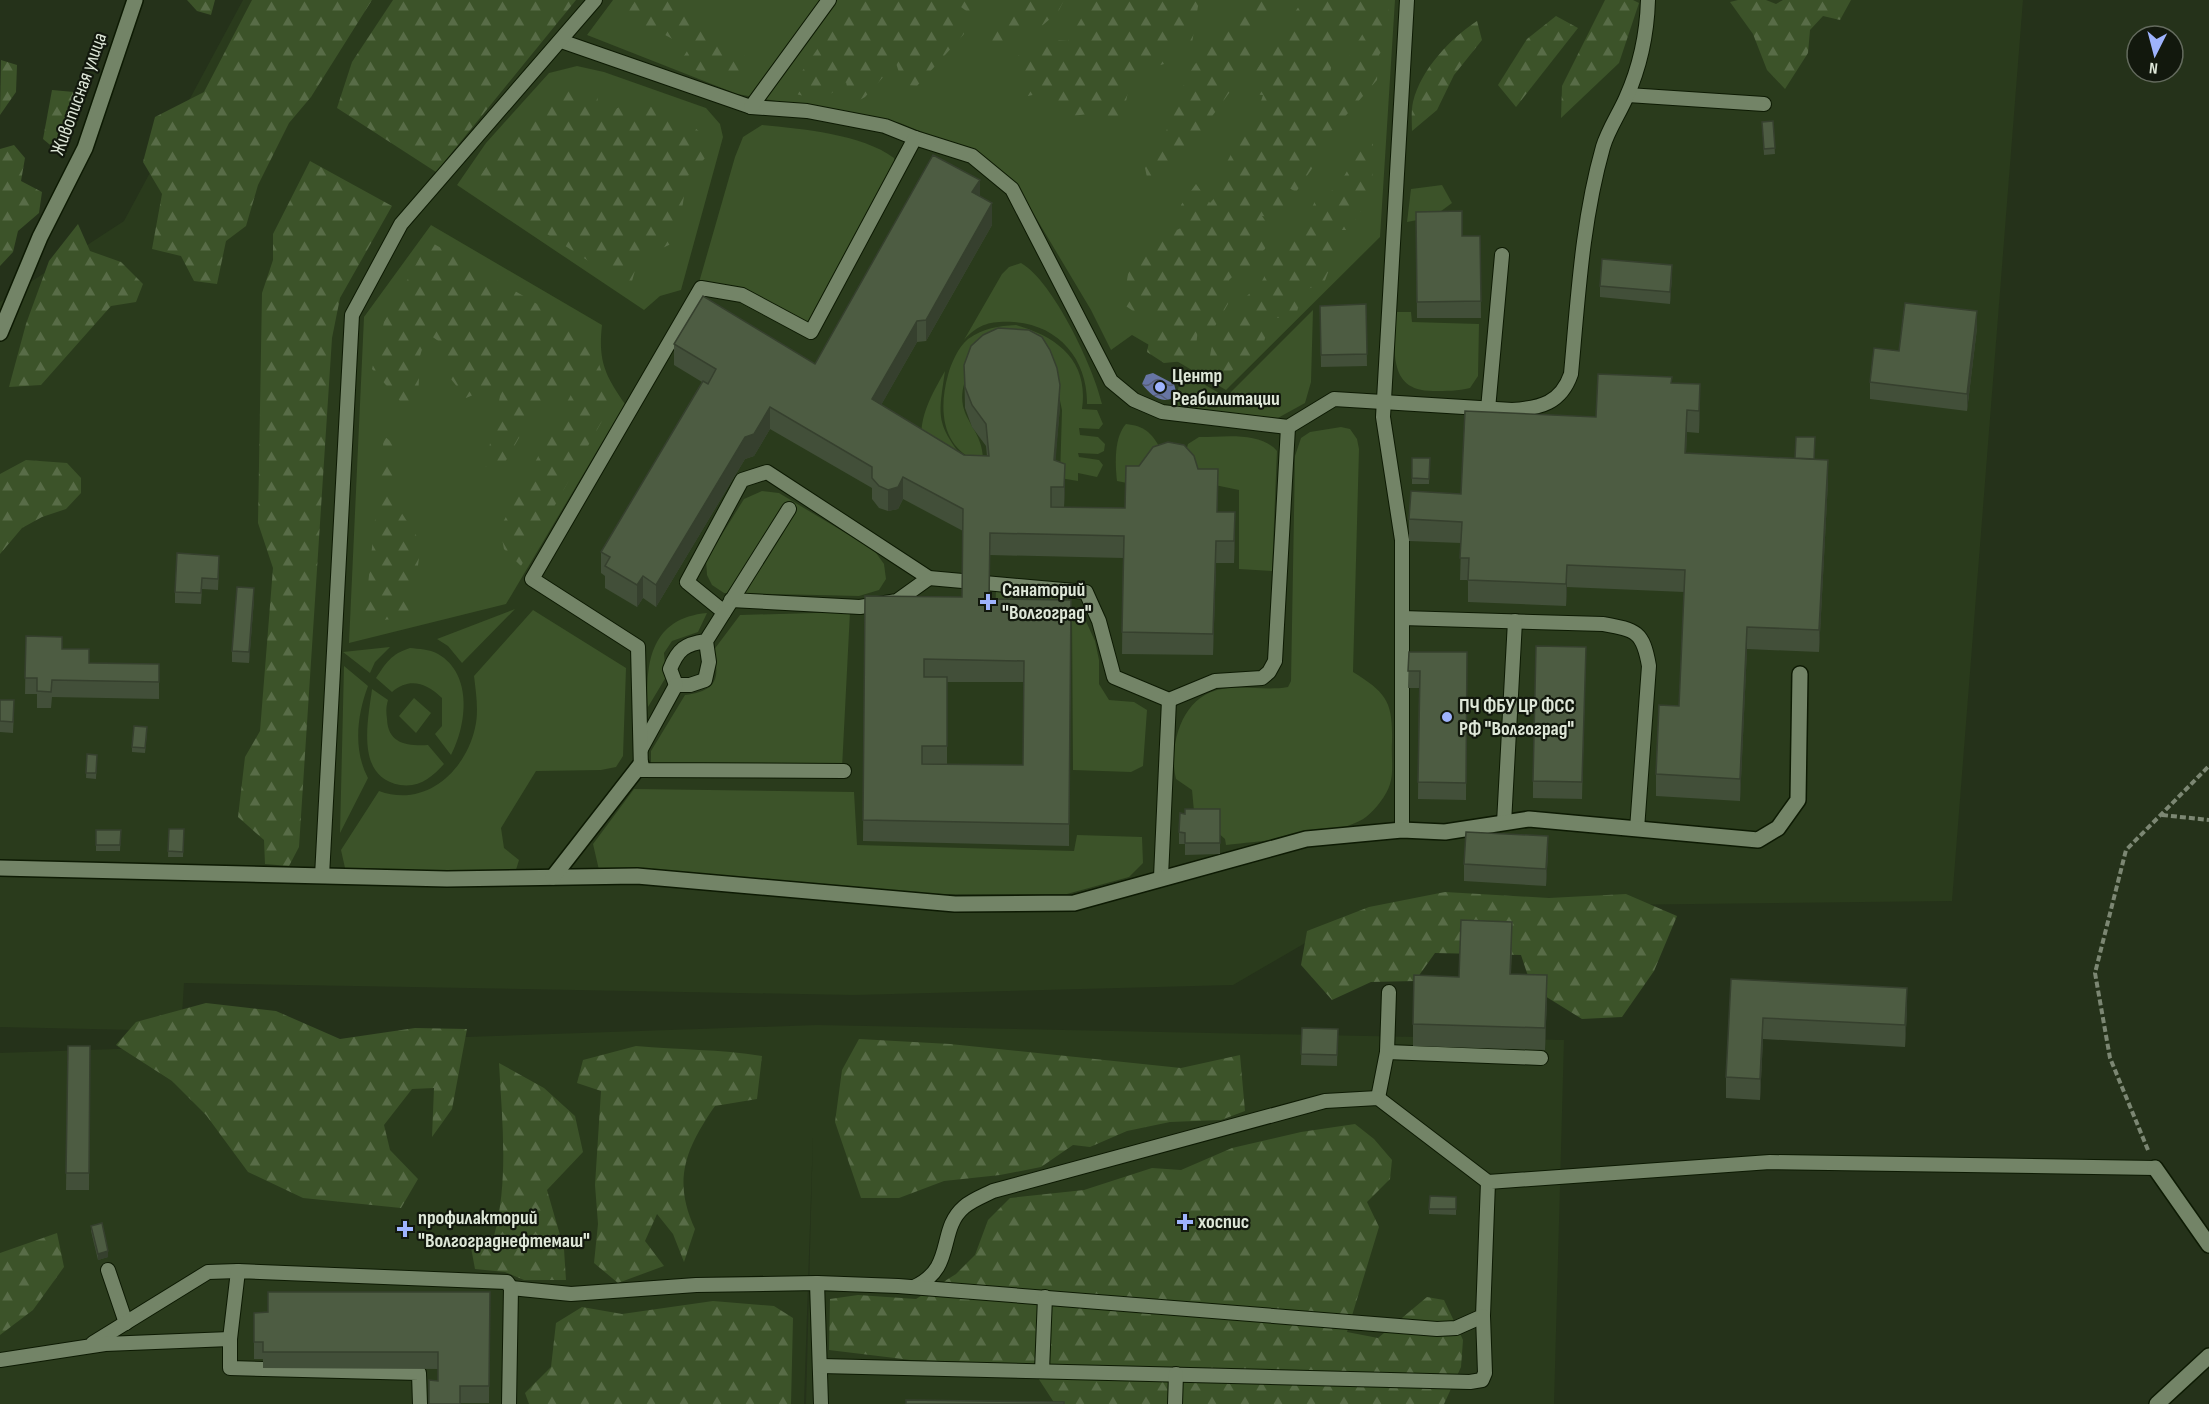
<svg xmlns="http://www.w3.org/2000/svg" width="2209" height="1404" viewBox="0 0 2209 1404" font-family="'Sofia Sans Condensed',sans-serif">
<defs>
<pattern id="forest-firs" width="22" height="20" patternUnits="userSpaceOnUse" patternTransform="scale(1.5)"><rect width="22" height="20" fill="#3c5329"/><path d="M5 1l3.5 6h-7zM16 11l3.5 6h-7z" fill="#586c47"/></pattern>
<pattern id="water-waves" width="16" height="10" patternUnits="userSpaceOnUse" patternTransform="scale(1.5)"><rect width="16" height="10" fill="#6775a4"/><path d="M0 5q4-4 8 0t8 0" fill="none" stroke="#575f77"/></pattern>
</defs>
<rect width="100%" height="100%" fill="#25321a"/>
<g fill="#2a3b1c">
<path d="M243 0H2023L1952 901 1433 907 1343 921 1233 985 854 995 184 983 181 1031 0 1027V302L124 221Z"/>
<path d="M817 1025 1564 1040 1554 1404H806L813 1135 804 1404H0V1053Z"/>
</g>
<g fill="#3c5329">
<path d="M613 0H1395L1380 237 1226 390 1132 335 1111 350 1091 310 1017 186 968 151 900 123 737 94 587 35Z"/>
<path d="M577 66 604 72 706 108 720 124 723 137 681 290 660 296 644 310 457 185 486 143 549 73Z"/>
<path d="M762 125C802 129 862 134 894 158L897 177 808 324 791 330 727 296 698 286 735 157 743 137Z"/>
<path d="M1442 185 1452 203 1433 217 1407 222 1411 189Z"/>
<path d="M431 225 602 325C598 361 605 375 625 404L506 604 349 643 364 317Z"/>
<path d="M1021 263C1053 281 1094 368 1102 404H1087C1088 360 1059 325 1014 322 992 321 979 323 964 340L1002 274 1009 267Z"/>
<path d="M1313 310 1311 382 1305 403 1276 419 1174 408 1179 385 1186 374 1226 397Z"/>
<path d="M1395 312H1411L1412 322 1479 324 1478 376 1470 388C1458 391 1446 391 1433 391 1385 391 1396 346 1395 312Z"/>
<path d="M1016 325C1058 337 1089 361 1082 409L1097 410 1103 424 1099 429 1079 428 1080 435 1098 437 1105 444 1104 451 1098 454 1078 453 1079 457 1099 460 1103 465 1097 477 1078 473V481L1060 478 1062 410 1056 382 973 363C943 418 985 421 983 463 942 451 938 411 948 375 951 364 958 347 968 339 984 328 998 326 1016 325Z"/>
<path d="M945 371C938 419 936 423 966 462L921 444C920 414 931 396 945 371Z"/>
<path d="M1126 424C1144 426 1151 432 1160 448L1127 483 1117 481C1115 464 1114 437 1126 424Z"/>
<path d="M1341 427 1350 429 1357 439 1359 449 1353 672C1387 693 1393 702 1392 742 1391 755 1394 772 1390 784 1387 795 1375 810 1366 817 1343 835 1258 841 1226 845L1225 839 1208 824 1195 822 1192 790 1176 779C1168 745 1182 695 1222 689 1244 685 1266 691 1288 687L1291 681 1295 456 1301 438 1310 432Z"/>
<path d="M1199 437C1224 437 1260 431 1277 451L1272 571 1239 569V490L1205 483 1184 459 1188 444Z"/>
<path d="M762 491 779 493 874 550 884 564 886 579 879 590 859 596 724 593 712 585 707 575 706 560 744 499Z"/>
<path d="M996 590 1068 596V604L1084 617 1095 641 1099 660V684L1109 700 1134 702 1147 710 1143 766 1131 772 1073 770 1072 619 995 613Z"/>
<path d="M515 609 462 663 448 646 437 639Z"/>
<path d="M533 610 626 668 623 756 616 767 601 770 536 771 501 828 504 848 519 860 515 873 345 868 341 850 379 791C425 808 465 772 475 728 479 712 476 693 474 676Z"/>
<path d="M850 612 842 768 651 765V751L685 695C716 691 721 679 713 651L740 615Z"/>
<path d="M707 613 698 632 672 641 664 653 666 677 648 707C645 661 652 618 707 613Z"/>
<path d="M390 647 375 662 370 673 343 652Z"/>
<path d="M410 648C419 649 429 649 438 654 473 674 467 725 451 755L435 734 442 726V698C426 683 410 677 392 692L376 678C386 663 391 654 410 648Z"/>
<path d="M344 666 368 686C357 715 353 750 368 778L340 833Z"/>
<path d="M372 689 388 700C386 707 386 712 387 719 388 744 407 746 428 745L444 764C432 777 420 788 400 785 355 777 368 721 372 689Z"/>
<path d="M414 698 431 713 416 733 399 716Z"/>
<path d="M634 789 854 792 857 845 1074 851 1077 835 1142 837 1143 863 1129 877 1067 894H929L599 870 593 844Z"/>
</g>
<g fill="url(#forest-firs)">
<path d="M187 0H215L211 15 197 11Z"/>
<path d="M252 0H372L311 97 289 123 258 185 246 226 226 241 217 284 194 281 181 256 152 249 162 194 143 162 155 117 204 92Z"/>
<path d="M393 0H576L436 172 337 108 352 62Z"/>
<path d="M636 0H680L706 24 723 46 745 55 741 81 728 71 704 74 680 62 689 48 656 30 626 22 628 11Z"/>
<path d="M851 0H983L977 19 953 1 964 25V34L917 86 903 85 896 63 865 97 851 105 846 82C825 102 815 99 788 92Z"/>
<path d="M1017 0H1064L1058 12 1037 30 1018 28 999 53 989 43 995 24Z"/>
<path d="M1092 0H1199L1192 43 1170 41 1164 64 1147 69 1130 81 1122 122 1112 123 1097 113 1055 118 1054 102 1046 92 1028 96 1018 81 1015 58 1044 39 1068 41Z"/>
<path d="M1238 0H1285L1280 12 1267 11 1251 37 1256 55 1246 71 1237 57 1238 81 1182 157 1169 161 1168 174 1148 182 1144 163C1174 133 1172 103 1192 69 1206 46 1234 28 1238 0Z"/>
<path d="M1303 0H1374L1367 11 1354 12 1353 22 1333 53 1328 90 1370 22 1389 0 1387 43 1379 55 1377 80 1334 129 1321 136 1326 148 1296 192 1284 185 1280 189 1292 201 1288 219 1262 216 1270 228 1265 249 1254 259 1250 268H1241L1229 280 1228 304 1214 328H1198L1196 347 1186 346 1185 361 1164 363 1147 352 1154 316 1133 311 1123 304 1130 262 1148 243 1181 228V205L1196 184 1210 203 1224 187 1227 162 1238 141 1256 117 1263 95 1250 94 1255 72Z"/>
<path d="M1605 0H1633L1639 3 1619 63 1561 118 1562 86Z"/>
<path d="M1738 0H1766L1776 4 1783 0H1851L1840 20 1823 16 1810 30 1808 53 1785 89 1767 70 1753 34 1730 2Z"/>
<path d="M1556 16 1578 28 1516 107 1498 85 1527 39Z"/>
<path d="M1477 21 1482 40 1454 75 1437 110 1412 131C1412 122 1411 111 1413 102 1421 69 1450 39 1477 21Z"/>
<path d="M1 60 17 65 16 92 0 115Z"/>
<path d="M569 83 597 92 599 118 623 105 655 107 682 117 707 138 710 153 687 177 677 241 638 260 630 288 473 186C500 147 528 109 569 83Z"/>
<path d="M52 90 74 92C80 116 73 132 55 149L43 139Z"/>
<path d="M1373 143 1372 205 1358 213 1351 230H1336L1334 257 1324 283 1302 291 1297 312 1286 318H1270L1263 346 1217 382 1207 372 1212 345 1238 305 1262 281 1280 247 1300 233 1316 199 1337 188 1359 151Z"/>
<path d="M14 145 25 158 21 181 42 192 39 213 18 231 13 252 0 266V149Z"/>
<path d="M310 161 392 206 340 298 332 338 299 847 289 866 265 864 264 840 238 817 245 757 260 731 273 568 258 523 262 293 273 260V234Z"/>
<path d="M78 224 90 251 121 262 143 284 136 302 111 306 41 385 9 387 26 324 49 261Z"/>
<path d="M429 241 589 334 612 403 521 566 504 549 500 528 574 389 567 377 535 410 504 464 485 467 503 382 466 398 451 379 444 345 427 333 420 356 418 399 406 408 372 369 384 322Z"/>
<path d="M384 436 399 448 392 498 421 543 411 617 364 622Z"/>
<path d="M26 460 67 463 81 478V493L66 509 42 517 22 528 0 554V474Z"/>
<path d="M1445 892 1549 898 1626 894 1677 916 1654 971 1622 1017 1582 1019 1532 988 1521 955 1435 953 1415 981 1371 982 1332 1000 1301 965 1307 931 1369 907Z"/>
<path d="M206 1003 276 1011 340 1039 415 1028 467 1029 452 1109 432 1137 434 1088 412 1089 384 1125 390 1150 418 1179 401 1208 303 1198 248 1172 206 1115 172 1081 116 1045 136 1022Z"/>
<path d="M859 1039 950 1044 1181 1068 1240 1055 1245 1111 1221 1120 1170 1122 1127 1131 1090 1147 1073 1145 1041 1167 1000 1175 944 1181 899 1198H861L835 1122 842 1070Z"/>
<path d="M636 1046C678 1050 720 1049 762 1056L757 1099 715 1106C686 1148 672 1180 695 1229L684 1262 673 1234 657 1214 645 1241 664 1266 618 1283 594 1263 598 1224 595 1185 601 1091 577 1083 583 1060Z"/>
<path d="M499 1063 544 1088 575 1116 583 1152 547 1190 564 1249 566 1280H524L505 1272 475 1269 469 1237 494 1236C509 1180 502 1121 499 1063Z"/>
<path d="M1355 1124 1374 1139 1392 1160 1390 1179 1367 1202 1379 1227 1347 1332 1378 1338 1427 1297 1444 1300 1463 1340 1461 1367 1444 1404H1055L1029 1364 911 1360 829 1350 830 1299 858 1295 916 1299 956 1274 975 1255 988 1220 1010 1198 1084 1190 1152 1168 1181 1170 1232 1148 1301 1132Z"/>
<path d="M57 1233 64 1267 33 1310 0 1335V1253Z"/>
<path d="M713 1301 774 1306 793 1318 791 1404H529L525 1393 551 1367 556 1323 582 1307 622 1314Z"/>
</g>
<path fill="url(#water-waves)" d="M1153 373 1174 384 1177 395C1163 407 1151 395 1142 384L1146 375Z"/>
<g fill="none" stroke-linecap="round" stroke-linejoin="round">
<g stroke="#0d1a03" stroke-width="16">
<g id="service">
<path d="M561 41 751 107 807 111 885 126 915 138"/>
<path d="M1628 95 1764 104"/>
<path d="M751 107 829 0"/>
<path d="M1488 409 1502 255"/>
<path d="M731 600 860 607 897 601 929 578"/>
<path d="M724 612 687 582 742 480 767 472 929 578 1086 592 1099 621 1114 677 1169 700 1215 681 1262 678 1269 672 1275 661 1288 427"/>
<path d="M1402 618 1603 624C1636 630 1643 631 1649 666L1637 829"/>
<path d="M706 641C685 644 678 649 670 669L676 685H690L705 680 709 662 706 641 789 509"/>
<path d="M641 749 676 685"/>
<path d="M844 771 641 770 638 647 532 579 701 288 742 295 811 332 915 138 972 156 1012 189 1111 381 1134 400 1162 412 1288 427 1334 399 1512 410C1541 408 1561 403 1571 374 1578 298 1582 221 1603 147 1608 130 1619 114 1626 98 1640 67 1647 33 1648 0"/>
<path d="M1504 823 1515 621"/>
<path d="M1402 830V540L1383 417 1407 0"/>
<path d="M322 876 352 315 401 224 595 0"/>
<path d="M1161 877 1169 700"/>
<path d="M1387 1052 1541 1058"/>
<path d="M1378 1098 1387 1052 1389 992"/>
<path d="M108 1270 126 1323"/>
<path d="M817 1283 821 1404"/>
<path d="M914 1287C956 1268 937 1230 964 1207 972 1200 983 1196 993 1191L1325 1101 1378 1098 1488 1182"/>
<path d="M511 1288 571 1294 696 1285 817 1283 898 1286 1437 1329 1456 1328 1483 1316 1488 1182 1770 1162 2155 1168"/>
<path d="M93 1343 208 1272 238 1271"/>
<path d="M0 1360 105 1344 230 1339"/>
<path d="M821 1366 1470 1382 1482 1380 1485 1373 1483 1316"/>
<path d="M1042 1371 1045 1297"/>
<path d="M420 1404 419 1373 230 1368V1339L238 1271 507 1282 511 1288 509 1404"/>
<path d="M1175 1404 1176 1374"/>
</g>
</g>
<g stroke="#0d1a03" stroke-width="18">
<g id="minor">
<path d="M0 333 40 237 85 148 135 0"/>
<path d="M0 868 447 879 637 876 955 904 1074 903 1306 839 1402 830 1445 832 1529 819 1758 840 1778 828 1798 800 1800 674"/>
<path d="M553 877 641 764"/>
<path d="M2155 1168 2209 1245"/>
<path d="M2157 1404 2209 1356"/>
</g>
</g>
<g stroke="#7c8773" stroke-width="4" stroke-dasharray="6 3" stroke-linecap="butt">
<path d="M2162 815 2209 820"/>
<path d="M2148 1150 2110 1058 2095 973 2126 850 2209 766"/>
</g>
<use href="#service" stroke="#738467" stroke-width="14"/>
<use href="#minor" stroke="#738467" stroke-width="15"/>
</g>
<g fill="#424f39" fill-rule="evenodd">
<path d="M1773 121 1775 154 1764 155 1762 122Z"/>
<path d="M980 196 992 225 926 341 917 342 881 405 964 455 987 456 986 446 972 427 965 408 964 365 1060 407 1055 460 1065 486 1064 507 1125 508 1198 469 1217 512 1235 534 1234 563H1216L1213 655 1122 654 1123 558 990 555V599L1071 600 1069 846 863 841 865 596 962 597 963 531 903 499 898 509 888 511 879 508 872 499V488L770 429 754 456 745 459 656 607 643 598 637 607 605 588V576L601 573V552L702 382 674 365V344L815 364ZM947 682H1024L1023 765H947Z"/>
<path d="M1416 212 1462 236H1480L1481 318H1417Z"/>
<path d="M1672 276 1670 304 1600 297V286Z"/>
<path d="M1366 304 1367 366 1321 367 1320 306Z"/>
<path d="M1977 328 1967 411 1870 399V382L1899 351Z"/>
<path d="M1672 383 1700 406 1699 433 1687 432 1686 453 1814 459 1828 481 1819 652 1747 649 1740 801 1656 796V774L1679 706 1684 592 1567 587 1566 606 1468 602V580H1460L1461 543 1409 541V519L1461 494 1596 417Z"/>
<path d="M1412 458H1430L1429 484H1412Z"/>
<path d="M219 567 218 590 202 589 201 604 175 603V592Z"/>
<path d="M254 599 249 663 232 662V651Z"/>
<path d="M26 636 62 649 89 663 159 664V699L52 697 51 708H37V694H25Z"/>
<path d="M1586 647 1582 799 1533 798V781Z"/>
<path d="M1409 652H1467L1466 800 1418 799 1419 688H1408Z"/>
<path d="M0 700 14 711 13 733 0 732Z"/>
<path d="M147 732 145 753 132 752V747Z"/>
<path d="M87 754 97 755 96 779 86 778Z"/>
<path d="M1220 809V854L1185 855V844H1179V832L1185 814Z"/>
<path d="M169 829H184L183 857H168Z"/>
<path d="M96 830H121L120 851H96Z"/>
<path d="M1548 853 1546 886 1464 881V864Z"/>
<path d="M1512 944 1511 974 1547 997 1545 1050 1413 1046V1024L1459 977Z"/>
<path d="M1731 979 1907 1010 1905 1047 1763 1039 1760 1100 1726 1098V1077Z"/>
<path d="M1302 1028 1338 1029 1337 1066 1301 1065Z"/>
<path d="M68 1046H90L89 1190H66Z"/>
<path d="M1456 1197V1215L1429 1214V1209Z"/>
<path d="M91 1226 108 1257 98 1260 91 1231Z"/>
<path d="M490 1292 489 1403H460L438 1381V1369L263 1368V1359H254V1313L268 1312Z"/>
</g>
<g fill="#36402e">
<path d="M980 180V202L972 192Z"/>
<path d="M992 203V225L926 341V320Z"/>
<path d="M1672 265V276L1670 304V292Z"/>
<path d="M1977 311V328L1967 411V394Z"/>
<path d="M917 321V342L872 421V399Z"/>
<path d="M1700 384V406L1699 433V411Z"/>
<path d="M1060 385V407L1054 481V460Z"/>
<path d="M770 407V429L754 456 745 459 656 607V585L745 437Z"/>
<path d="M1687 410V432L1685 475V453Z"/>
<path d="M1828 460V481L1819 652V630Z"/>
<path d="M1065 464V486L1064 509V487Z"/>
<path d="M903 477V499L898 509 888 511V490Z"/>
<path d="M1235 512V534L1234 563V541Z"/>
<path d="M1216 541V563L1213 655V634Z"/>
<path d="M1567 565V587L1566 606V584Z"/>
<path d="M643 576V598L637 607V585Z"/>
<path d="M254 588V599L249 663V652Z"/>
<path d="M1747 627V649L1740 801V779Z"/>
<path d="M1548 836V853L1546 886V869Z"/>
<path d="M1547 975V997L1545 1050V1028Z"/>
<path d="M1907 988V1010L1905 1047V1025Z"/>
<path d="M1763 1018V1039L1760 1100V1079Z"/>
<path d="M108 1251V1257L98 1260V1254Z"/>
</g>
<g fill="#4d5c42" stroke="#36402e" stroke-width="1.5" fill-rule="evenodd">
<path d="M1773 121 1775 148 1764 149 1762 122Z"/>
<path d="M933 155 980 180 972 192 992 203 926 320 917 321 872 399 964 455 989 456 986 424 972 405 965 387 964 365 971 346 983 335 998 328 1029 330 1042 337 1050 350 1057 368 1060 385 1054 460 1065 464 1064 487H1051V507L1125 508 1126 466H1139L1153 447 1168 442 1184 445 1194 456 1198 469H1218L1217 512H1235L1234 541H1216L1213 634 1122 632 1124 536 990 533 989 599 1071 600 1069 824 863 820 865 596 962 597 963 509 903 477 898 487 888 490 879 486 872 478V467L770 407 754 434 745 437 656 585 643 576 637 585 605 566 610 557 601 552 703 381 708 384 716 369 674 344 703 296 815 364ZM924 659 1024 661 1023 765 922 764V746H947V677H924Z"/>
<path d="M1462 211V236H1480L1481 301 1417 302 1416 212Z"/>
<path d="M1602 259 1672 265 1670 292 1600 286Z"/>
<path d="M1905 303 1977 311 1967 394 1870 382 1874 348 1899 351Z"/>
<path d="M1366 304 1367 354 1321 355 1320 306Z"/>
<path d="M1598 374 1672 377 1671 383 1700 384 1699 411 1687 410 1685 453 1828 460 1819 630 1747 627 1740 779 1656 774 1659 705 1679 706 1685 570 1567 565 1566 584 1468 580 1469 558H1460L1462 522 1409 519 1411 491 1461 494 1465 411 1596 417Z"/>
<path d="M1796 437H1815L1814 459 1795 458Z"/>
<path d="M1412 458H1430L1429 479 1412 478Z"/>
<path d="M177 553 219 556 218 579 202 578 201 593 175 592Z"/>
<path d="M237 587 254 588 249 652 232 651Z"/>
<path d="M26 636 62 637V649H89V663L159 664V682L52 680 51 692 37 691V678H25Z"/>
<path d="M1536 646 1586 647 1582 782 1533 781Z"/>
<path d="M1409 652H1467L1466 783 1418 782 1420 671H1408Z"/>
<path d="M0 700H14L13 722 0 721Z"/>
<path d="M134 726 147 727 145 748 132 747Z"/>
<path d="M87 754 97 755 96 773H86Z"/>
<path d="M1185 809H1220V843H1185V833L1179 832 1180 813 1185 814Z"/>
<path d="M169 829H184L183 852 168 851Z"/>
<path d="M96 830H121L120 845H96Z"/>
<path d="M1466 832 1548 836 1546 869 1464 864Z"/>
<path d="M1461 920 1512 922 1510 974 1547 975 1545 1028 1413 1024 1414 975 1459 977Z"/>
<path d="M1731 979 1907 988 1905 1025 1763 1018 1760 1079 1726 1077Z"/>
<path d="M1302 1028 1338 1029 1337 1055 1301 1054Z"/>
<path d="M68 1046H90L89 1173H66Z"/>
<path d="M1430 1196 1456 1197V1209H1429Z"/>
<path d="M102 1223 108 1251 98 1254 91 1226Z"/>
<path d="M268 1292H490L489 1386H460V1404H429V1380L438 1381V1352H263V1342H254V1313L268 1312Z"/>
<path d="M906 1400 1064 1402V1404H906Z"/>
</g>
<g fill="#9eb3fd" stroke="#12180d" stroke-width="2">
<circle cx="1160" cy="387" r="6"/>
<path d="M985 593h6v6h6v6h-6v6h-6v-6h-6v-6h6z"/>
<circle cx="1447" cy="717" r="6"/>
<path d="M1182 1213h6v6h6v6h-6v6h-6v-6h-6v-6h6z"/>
<path d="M402 1220h6v6h6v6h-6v6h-6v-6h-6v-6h6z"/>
</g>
<g text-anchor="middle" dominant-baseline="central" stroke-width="4.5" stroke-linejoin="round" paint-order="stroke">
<g font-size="20" fill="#dee7d8" stroke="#12180d">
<text transform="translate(79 94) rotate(-70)">Живописная улица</text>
</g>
<g font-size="20" font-weight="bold" fill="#dee7d8" stroke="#12180d" text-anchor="start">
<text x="1172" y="376">Центр<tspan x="1172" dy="23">Реабилитации</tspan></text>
<text x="1002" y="590">Санаторий<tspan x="1002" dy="23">"Волгоград"</tspan></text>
<text x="1459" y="706">ПЧ ФБУ ЦР ФСС<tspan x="1459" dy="23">РФ "Волгоград"</tspan></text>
<text x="418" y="1218">профилакторий<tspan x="418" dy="23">"Волгограднефтемаш"</tspan></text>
<text x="1198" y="1222">хоспис</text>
</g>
</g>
<g transform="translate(2155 54) rotate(186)"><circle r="28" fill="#12180d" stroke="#646b5e" stroke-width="1.5"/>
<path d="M0-4.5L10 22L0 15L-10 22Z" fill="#9eb3fd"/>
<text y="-9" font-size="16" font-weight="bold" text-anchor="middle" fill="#dee7d8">N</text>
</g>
</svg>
